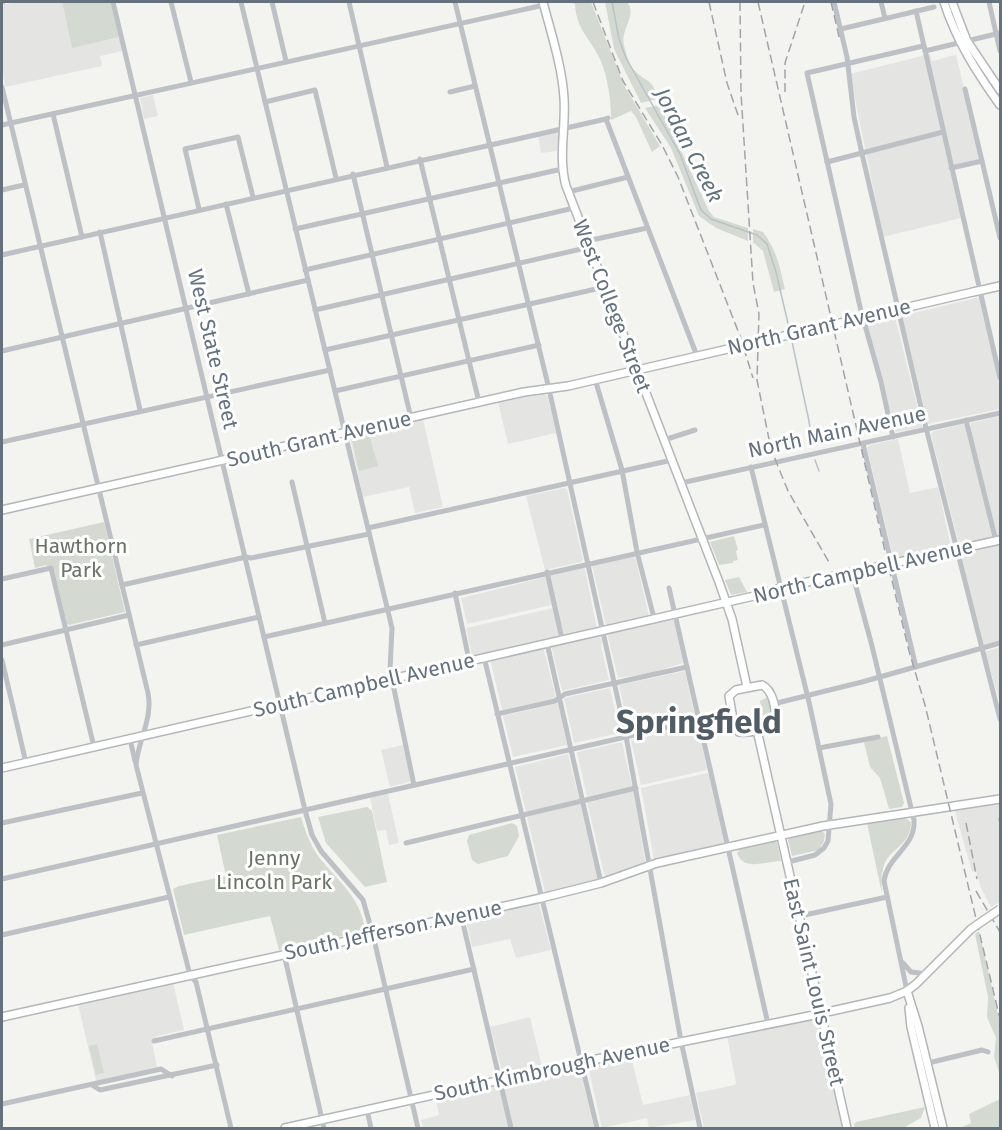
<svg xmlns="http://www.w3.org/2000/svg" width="1002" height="1130" viewBox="0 0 1002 1130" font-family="'Fira Sans',sans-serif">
<rect width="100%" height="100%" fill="#f3f4f0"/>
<g fill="#e4e5e3">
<path d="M16 2H62L72 47 119 37 123 51 100 56 102 66 5 87 2 64V5Z"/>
<path d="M930 54 932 61 956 55 981 159 949 167 961 218 883 237 850 74Z"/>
<path d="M153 95 158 116 144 119 140 98Z"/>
<path d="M557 131 560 134 557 151 541 153 538 135Z"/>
<path d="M980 297 1000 389V409L928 424 902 316Z"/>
<path d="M895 317 922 425V427L896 432 866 324Z"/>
<path d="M543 393 548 397 556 433 508 444 498 402Z"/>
<path d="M1000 416V537L997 535 970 428 971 423Z"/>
<path d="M423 419 443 507 415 513 409 487 363 497 350 437Z"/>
<path d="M964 424 966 425 993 537 990 539 959 545 931 434 934 431Z"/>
<path d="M898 439 910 493 938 487 951 547 897 559 893 557 867 448 870 445Z"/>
<path d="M564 488 567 489 583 560 581 562 545 570 526 496Z"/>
<path d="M999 544 1000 641 986 645H984L960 553Z"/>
<path d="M635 556 649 616 606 626 592 565Z"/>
<path d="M583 568 585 569 597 629 563 636 549 575Z"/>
<path d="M546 577 552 605 467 624 461 598Z"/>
<path d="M553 608 559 638 474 657 472 655 466 628Z"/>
<path d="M671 617 674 621 683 663 652 673 618 678 607 633Z"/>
<path d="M599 634 602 642 601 646 609 680 562 691 551 645Z"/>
<path d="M543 646 556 698 502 710 490 659Z"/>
<path d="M1000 647V703L985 652Z"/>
<path d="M685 671 695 717 629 731 619 685Z"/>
<path d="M610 688 620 733 574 743 564 698Z"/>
<path d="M558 703 567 745 513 757 503 716Z"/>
<path d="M698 725 707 770 641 785 631 740Z"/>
<path d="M622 742 632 787 587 797 577 752Z"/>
<path d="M403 745 411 781 390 787 381 750Z"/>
<path d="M568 754 579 799 526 812 515 767Z"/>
<path d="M707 773 709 775 724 843 654 859 641 788Z"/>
<path d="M634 791 645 862 607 877 604 874 587 802Z"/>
<path d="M388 794 399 843 389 845 386 830 377 831 370 798Z"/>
<path d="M1000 802V902L991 907 981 888 976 871 972 872 954 808Z"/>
<path d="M580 803 582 804 598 880 545 892 527 817Z"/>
<path d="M536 902 539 904 551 950 516 958 510 939 472 947 466 921 467 918Z"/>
<path d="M173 982 184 1030 157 1036 152 1042 157 1067 96 1081 78 1004Z"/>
<path d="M530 1017 542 1067 503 1075 490 1027Z"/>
<path d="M817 1019 844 1128H704L696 1093 735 1085 736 1083 727 1036Z"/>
<path d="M631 1056 643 1105 690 1095 695 1120 649 1128 647 1118 602 1128 588 1066Z"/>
<path d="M580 1068 594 1128H423L421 1120 439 1115 436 1100Z"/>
</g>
<g fill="#d4dad1">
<path d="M62 2H111L119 37 72 48Z"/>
<path d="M570 2H591L624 85 660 146 652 152 636 117 631 111 611 120C611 101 608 77 600 59 590 38 576 29 575 4Z"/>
<path d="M605 2H627C638 15 620 29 624 45 626 53 629 65 635 71 647 83 654 79 657 99L641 103 614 49Z"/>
<path d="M660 105 709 211 714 217 748 228V241L716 228 699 216 671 148 645 108Z"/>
<path d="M753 229 763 232C778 253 779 265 785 289L774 292 763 251 753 242Z"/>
<path d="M369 434 378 466 359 471 352 439Z"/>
<path d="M104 522 125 612 69 625 67 624 54 570 46 565 35 568 29 539Z"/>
<path d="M734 536 738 550 736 551 738 560 733 561V563L719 565 710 542Z"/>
<path d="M739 577 747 592 731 595 725 580Z"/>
<path d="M768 697 772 715 769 716 770 720 763 725 759 705H761L760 701Z"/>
<path d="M887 736 904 803 902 807 889 809 880 778 870 767 864 742Z"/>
<path d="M367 807 372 811 387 882 365 887 326 843 318 817Z"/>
<path d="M301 817C305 830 310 844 318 856 338 882 361 896 365 931L279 950 270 916 184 935 173 889 179 886 226 876 217 835Z"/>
<path d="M903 817 911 822C910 847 891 847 884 865 881 874 881 885 882 894L867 823Z"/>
<path d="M512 823 517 826 519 836 508 856 478 864 472 860 467 841 469 835Z"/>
<path d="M822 831 825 834 824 841 819 850 792 856 788 840 790 838Z"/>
<path d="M775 841 777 843 781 861C767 861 744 872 737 853L740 849Z"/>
<path d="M979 931 1000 1023V1075L994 1057 996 1038 987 1017 988 997 975 934Z"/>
<path d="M97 1044 104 1073 96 1075 89 1046Z"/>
<path d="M1000 1099V1128H960L971 1123 969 1114Z"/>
<path d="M925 1107 921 1118 903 1128H855L854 1124 856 1122Z"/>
</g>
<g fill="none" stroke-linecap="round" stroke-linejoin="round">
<g stroke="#b9c2c7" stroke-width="1.5">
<path d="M612 2 619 39 626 58 680 154 701 210 711 219 757 235 767 244 776 272 790 332"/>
<path d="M791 337 809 421 812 445"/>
<path d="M815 460 819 471"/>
</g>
<g stroke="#b3b6b9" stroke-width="10">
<g id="major">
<path d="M543 2C551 33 562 66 564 98 566 128 558 157 566 186L719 582 732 619 747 687"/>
<path d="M944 2C956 40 977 73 1000 105"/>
<path d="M952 2 967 41 1000 90"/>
<path d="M973 292 1000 286"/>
<path d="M2 510 524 392 568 386 702 355"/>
<path d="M762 685C773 690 777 711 775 722 768 730 750 733 739 732L734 725 729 696 736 690Z"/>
<path d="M757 730 847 1128"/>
<path d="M2 768 754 596 780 588 1000 540"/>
<path d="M907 991 918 1026 943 1128"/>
<path d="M909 1008 911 1027 935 1128"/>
<path d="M2 1017 541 898 601 883 657 863 823 826 1000 799"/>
<path d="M285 1128 582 1062 814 1015 890 998 907 991 916 984 938 962"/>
</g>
</g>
<g stroke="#bdc0c4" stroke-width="5">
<path d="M2 2H3"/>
<path d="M113 2 305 810 312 835 321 851 363 900 373 935 418 1128"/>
<path d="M171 2 191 82"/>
<path d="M241 2 392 628 390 670 414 785"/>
<path d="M272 2 286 61"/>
<path d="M349 2 387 167"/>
<path d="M455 2 549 389 626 736 681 1041 700 1128"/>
<path d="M834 2 847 57 854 117 862 154 924 420 1000 719"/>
<path d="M881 2 885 18"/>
<path d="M989 2 1000 51"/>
<path d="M916 11 1000 378"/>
<path d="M841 29 934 7"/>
<path d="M925 51 1000 33"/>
<path d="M2 87 148 693C153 719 138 740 136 765L190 975 196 982 231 1128"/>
<path d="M965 89 982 161"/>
<path d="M450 92 475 86"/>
<path d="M265 102 315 90 336 178"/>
<path d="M53 114 82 237"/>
<path d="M608 118 606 119 697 356"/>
<path d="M2 125 544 5"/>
<path d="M420 159 479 402"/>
<path d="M827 162 943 132"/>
<path d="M951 168 982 161 1000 238"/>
<path d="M353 174 411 418"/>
<path d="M2 190 24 185"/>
<path d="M568 192 628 177"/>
<path d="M226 204 249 294"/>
<path d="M199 209 185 149 238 137 253 197"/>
<path d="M295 229 562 169"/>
<path d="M100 232 140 410"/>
<path d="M587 241 647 228"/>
<path d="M2 255 606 119"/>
<path d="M305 270 574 208"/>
<path d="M315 310 590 247"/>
<path d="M325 350 605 287"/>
<path d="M2 351 308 280"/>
<path d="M595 379 622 470 637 552 654 618"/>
<path d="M335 391 539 345"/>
<path d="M966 420 996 541"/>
<path d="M893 437 881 382 861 311 807 73 923 46"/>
<path d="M664 440 695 430"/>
<path d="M2 442 330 370"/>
<path d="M863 444 916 667"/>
<path d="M751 467 809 702 831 804 828 841 824 848 815 855 788 862"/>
<path d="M292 482 325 623"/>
<path d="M681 483 1000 413"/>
<path d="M368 528 672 460"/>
<path d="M547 572 562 639"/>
<path d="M852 572 872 646 914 820C916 847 887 856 884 881L907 991"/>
<path d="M2 579 51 568 94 747"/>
<path d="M122 585 246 557 251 558 369 534"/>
<path d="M669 588 768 1024"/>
<path d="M455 593 469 660"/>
<path d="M264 637 764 525"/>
<path d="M547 643 601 883"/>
<path d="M2 645 129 615"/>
<path d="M136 645 259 617"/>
<path d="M484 657 597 1128"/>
<path d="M2 660 26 763"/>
<path d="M773 704 862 682 1000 643"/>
<path d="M497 714 555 701 565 694 687 667"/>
<path d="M130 739 135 761"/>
<path d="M819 748 878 737"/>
<path d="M2 823 142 793"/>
<path d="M406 843 636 788"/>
<path d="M2 879 731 713"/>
<path d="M461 915 511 1128"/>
<path d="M800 916 887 897"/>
<path d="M2 935 169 897"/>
<path d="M284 954 324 1128"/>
<path d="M903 963 911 972 927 974"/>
<path d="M154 1041 474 969"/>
<path d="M924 1064 982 1050 988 1052"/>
<path d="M92 1085 100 1090 217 1065"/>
<path d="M2 1104 161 1069 172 1076"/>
<path d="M367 1110 371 1128"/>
</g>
<use href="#major" stroke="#fff" stroke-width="7"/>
<g stroke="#a1a5aa" stroke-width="1.5" stroke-dasharray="9 4.5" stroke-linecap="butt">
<path d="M593 2 623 81 662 145 678 177 740 336 753 378"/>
<path d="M709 2 727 83 738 115"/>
<path d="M740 2 741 93 753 283 759 314 757 380 771 449 788 491 830 564"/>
<path d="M758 2 888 564 909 651 925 705 1000 1019"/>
<path d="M831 2 840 41"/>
<path d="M785 92V63L805 2"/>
<path d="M999 818 1000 824"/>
<path d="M966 823 977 879"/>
<path d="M976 891 1000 932"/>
</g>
<g stroke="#b3b6b9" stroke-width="10" stroke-linecap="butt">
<g id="major-bridge">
<path d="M702 355 973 292"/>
<path d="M938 962 971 929 1000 909"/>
</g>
</g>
<use href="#major-bridge" stroke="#fff" stroke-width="7"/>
</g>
<g text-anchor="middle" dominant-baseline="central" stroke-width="6" stroke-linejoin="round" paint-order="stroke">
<g font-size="21" fill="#65727e" stroke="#fff">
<text transform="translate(612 306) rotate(69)">West College Street</text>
<text transform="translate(819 327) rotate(-13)">North Grant Avenue</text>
<text transform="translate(213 349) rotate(77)">West State Street</text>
<text transform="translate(837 432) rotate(-12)">North Main Avenue</text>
<text transform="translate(319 439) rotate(-13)">South Grant Avenue</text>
<text transform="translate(863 571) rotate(-13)">North Campbell Avenue</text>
<text transform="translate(364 685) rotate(-13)">South Campbell Avenue</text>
<text transform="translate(393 930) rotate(-12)">South Jefferson Avenue</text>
<text transform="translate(814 982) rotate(77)">East Saint Louis Street</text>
<text transform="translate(552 1069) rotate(-12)">South Kimbrough Avenue</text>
</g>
<g font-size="21" fill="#667663" stroke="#fff">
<text x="81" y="546">Hawthorn<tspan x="81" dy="24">Park</tspan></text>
<text x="274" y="858">Jenny<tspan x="274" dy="24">Lincoln Park</tspan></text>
</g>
<g font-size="22" font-style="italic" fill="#61737c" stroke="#fff">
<text transform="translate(689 145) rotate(63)">Jordan Creek</text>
</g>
<g font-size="33" font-weight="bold" fill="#525c64" stroke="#fff">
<text x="699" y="722">Springfield</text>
</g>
</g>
<rect width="1002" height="1130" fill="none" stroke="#65727e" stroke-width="6"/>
</svg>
